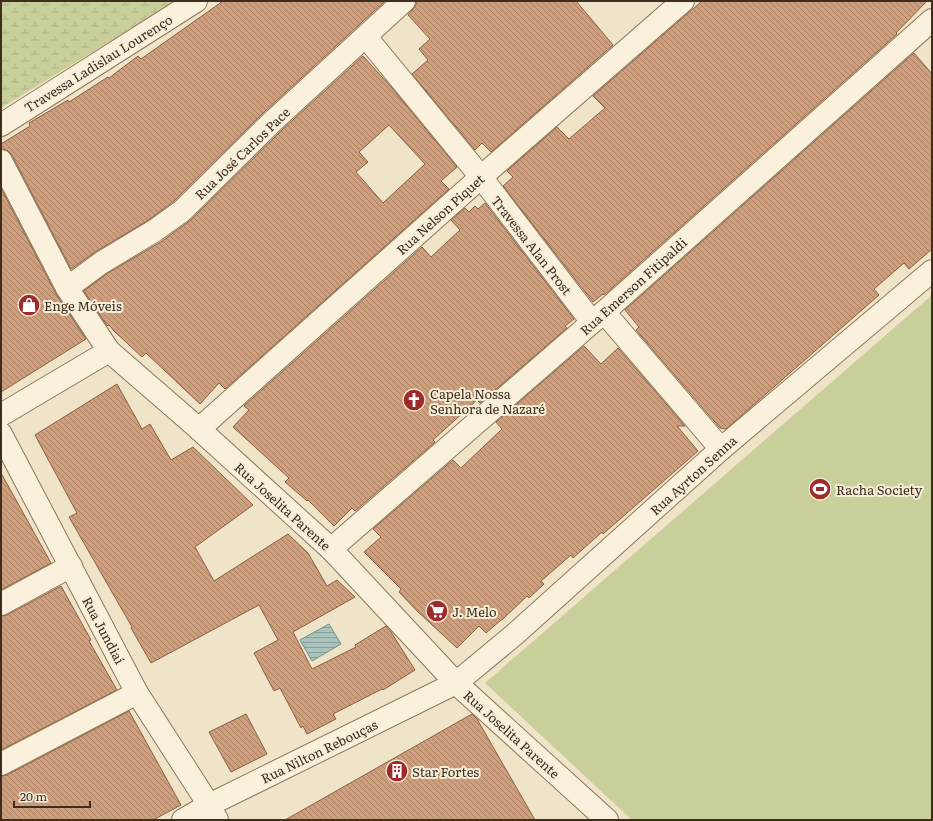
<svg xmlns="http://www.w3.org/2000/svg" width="933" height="821" viewBox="0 0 933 821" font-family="Literata,serif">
<defs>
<pattern id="wetland-marsh" width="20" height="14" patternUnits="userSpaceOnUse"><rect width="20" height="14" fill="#c9cf9b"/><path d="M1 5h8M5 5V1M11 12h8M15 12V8" fill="none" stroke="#aeb285"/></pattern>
<pattern id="water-rules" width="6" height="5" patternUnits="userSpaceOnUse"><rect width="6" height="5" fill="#a9c4bc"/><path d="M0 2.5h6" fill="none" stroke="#8ba098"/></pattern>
<pattern id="building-back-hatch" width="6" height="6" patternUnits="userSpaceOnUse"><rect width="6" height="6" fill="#cf9f7d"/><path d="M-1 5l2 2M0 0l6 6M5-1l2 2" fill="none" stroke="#a98266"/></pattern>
</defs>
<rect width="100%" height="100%" fill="#f0e4c8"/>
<path fill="url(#wetland-marsh)" d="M1 1H176L1 108Z"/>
<path fill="#c9cf9b" d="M932 295V820H632L485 683Z"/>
<path fill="url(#water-rules)" stroke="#6f938a" d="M329 624 341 644 312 661 300 640Z"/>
<g fill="url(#building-back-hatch)" stroke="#8d5f41" fill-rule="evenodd">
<path d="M223 1H385L264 112 174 201 147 221 95 252 71 269 12 155 7 150 1 149V144L30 126 29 123 68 100 69 102 108 77 109 78 138 56 141 59Z"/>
<path d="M416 1H576L613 45 491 152 482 143 475 150 412 74 428 60 419 49 430 39 408 15 416 5Z"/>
<path d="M702 1H927L896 33 897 34 604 295 603 294 593 302 503 186 513 177 507 171 557 127 569 139 605 108 593 96Z"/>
<path d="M914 53 932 74V249L909 269 904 263 874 289 879 295 726 429 720 428 636 330 639 327 625 310Z"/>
<path d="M363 56 392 88 457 167 441 181 449 189 225 389 219 383 200 404 146 353 142 357 114 331 109 325 108 326 106 324 84 291 108 273 161 242 191 220 282 130ZM389 125 425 164 383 203 356 172 368 162 359 152Z"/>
<path d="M1 188 56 294 86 339 1 392Z"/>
<path d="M485 203 574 319 565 326 567 328 480 403 477 400 433 440 435 442 355 511 352 508 334 526 308 500 307 501 285 482 289 478 233 427 249 410 244 406 422 247 431 257 460 230 451 220 465 208 469 212 475 206 478 209Z"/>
<path d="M584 346 601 364 618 348 685 426H677L698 451 603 534 602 532 573 558 571 555 541 581 544 584 529 598 527 596 502 620H501L486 633 479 626 457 648 417 611 399 592 401 589 364 552 381 537 373 529 453 460 461 468 502 429 496 422Z"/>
<path d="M117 384 142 429 150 424 171 460 193 447 253 505 195 547 214 581 288 534 308 553 327 586 337 580 355 597 293 632 312 669 356 647 355 645 386 626 391 632 415 670 383 690 382 689 333 714 336 719 307 734 303 726 301 728 280 688 274 691 254 653 278 640 259 605 151 663 131 628 132 627 69 517 77 513 35 435Z"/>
<path d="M1 473 51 563 1 590Z"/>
<path d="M61 586 91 640 89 641 117 690 1 750V616L7 615Z"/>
<path d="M129 711 181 805 153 820H1V776L7 775Z"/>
<path d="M246 714 267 754 231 772 209 732Z"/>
<path d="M472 714 477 719 535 820H285Z"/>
</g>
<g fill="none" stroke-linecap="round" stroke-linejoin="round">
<g stroke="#8d765c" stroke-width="24">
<g id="minor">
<path d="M366 37 481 177 592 322"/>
<path d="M1 125 196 1"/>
<path d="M1 161 67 288 109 351 199 429 331 549 456 683 607 820"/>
<path d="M67 288 101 263 154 231 182 211 273 121 404 1"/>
<path d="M604 312 721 449"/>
<path d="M1 415 109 351"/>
<path d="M199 429 481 177 683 1"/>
<path d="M1 434 137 693 209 805 217 820"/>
<path d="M331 549 604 312 932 20"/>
<path d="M1 604 71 566"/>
<path d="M1 764 137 693"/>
<path d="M183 820 209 805 456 683 514 635 721 449 932 271"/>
</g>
</g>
<use href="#minor" stroke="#faf1dc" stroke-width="22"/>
</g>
<defs>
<g id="shop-disc" transform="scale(1.15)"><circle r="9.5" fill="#9e2a2b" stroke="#f7eed8"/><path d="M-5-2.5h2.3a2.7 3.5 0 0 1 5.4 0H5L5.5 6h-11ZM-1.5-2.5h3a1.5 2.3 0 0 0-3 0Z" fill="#fff"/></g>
<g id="church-disc" transform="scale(1.15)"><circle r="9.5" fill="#9e2a2b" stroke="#f7eed8"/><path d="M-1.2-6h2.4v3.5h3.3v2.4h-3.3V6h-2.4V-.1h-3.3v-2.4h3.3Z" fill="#fff"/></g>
<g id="stadium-disc" transform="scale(1.15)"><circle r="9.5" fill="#9e2a2b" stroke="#f7eed8"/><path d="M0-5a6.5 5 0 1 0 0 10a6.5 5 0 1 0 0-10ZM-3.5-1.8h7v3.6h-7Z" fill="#fff"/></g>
<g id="supermarket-disc" transform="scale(1.15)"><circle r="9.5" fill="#9e2a2b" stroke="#f7eed8"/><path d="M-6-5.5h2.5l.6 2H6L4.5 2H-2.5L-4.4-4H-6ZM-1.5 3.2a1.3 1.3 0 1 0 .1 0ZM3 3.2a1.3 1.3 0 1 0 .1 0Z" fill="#fff"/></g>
<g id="building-disc" transform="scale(1.15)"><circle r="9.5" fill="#9e2a2b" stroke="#f7eed8"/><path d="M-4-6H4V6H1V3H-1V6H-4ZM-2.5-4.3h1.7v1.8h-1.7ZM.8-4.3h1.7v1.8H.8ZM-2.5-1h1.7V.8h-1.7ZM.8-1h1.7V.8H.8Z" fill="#fff"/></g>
</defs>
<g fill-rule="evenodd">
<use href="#shop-disc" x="29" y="305"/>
<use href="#church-disc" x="414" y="400"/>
<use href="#stadium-disc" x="820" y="489"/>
<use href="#supermarket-disc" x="437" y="611"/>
<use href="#building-disc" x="397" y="771"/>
</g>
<g text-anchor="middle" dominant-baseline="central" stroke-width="4" stroke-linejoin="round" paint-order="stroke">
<g font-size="13" fill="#3d2e20" stroke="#f7eed8">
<text transform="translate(98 63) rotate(-32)">Travessa Ladislau Lourenço</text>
<text transform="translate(242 153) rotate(-44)">Rua José Carlos Pace</text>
<text transform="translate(440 214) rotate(-42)">Rua Nelson Piquet</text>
<text transform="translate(532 245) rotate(52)">Travessa Alan Prost</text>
<text transform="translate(633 286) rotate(-42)">Rua Emerson Fitipaldi</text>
<text transform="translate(693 475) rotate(-42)">Rua Ayrton Senna</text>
<text transform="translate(283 506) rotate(42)">Rua Joselita Parente</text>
<text transform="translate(104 630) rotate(62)">Rua Jundiaí</text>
<text transform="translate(512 734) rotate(42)">Rua Joselita Parente</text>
<text transform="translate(319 751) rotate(-26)">Rua Nilton Rebouças</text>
</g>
<g font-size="13" fill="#3d2e20" stroke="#f7eed8" text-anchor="start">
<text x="44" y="305">Enge Móveis</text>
<text x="430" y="393">Capela Nossa<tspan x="430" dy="15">Senhora de Nazaré</tspan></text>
<text x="836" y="489">Racha Society</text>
<text x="452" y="611">J. Melo</text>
<text x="412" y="771">Star Fortes</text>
</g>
</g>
<rect width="933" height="821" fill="none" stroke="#3d2e20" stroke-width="4"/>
<path d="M14 801v6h76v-6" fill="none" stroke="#3d2e20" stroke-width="2"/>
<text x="20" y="801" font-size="12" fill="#3d2e20" stroke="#f7eed8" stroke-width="3" paint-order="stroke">20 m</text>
</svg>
